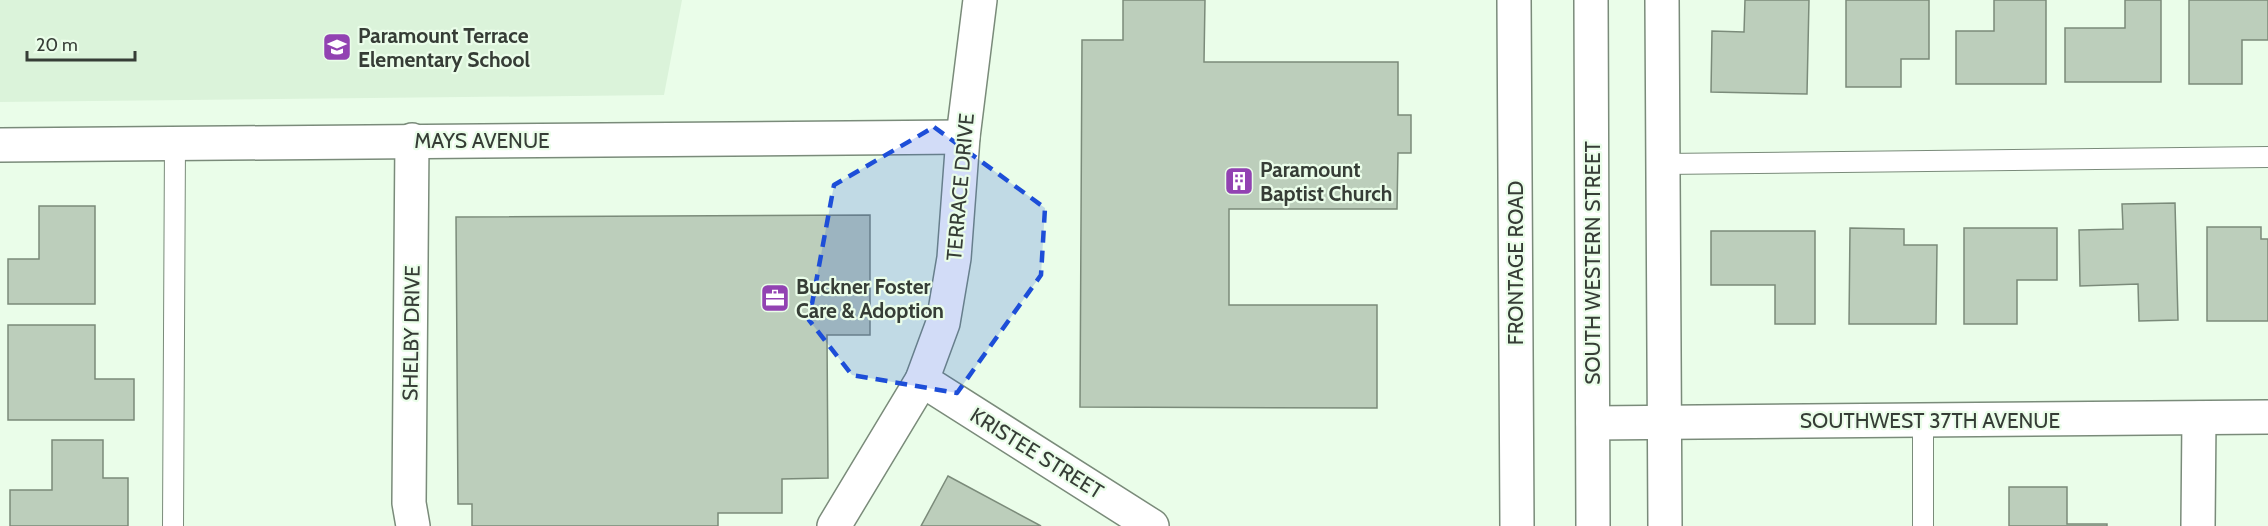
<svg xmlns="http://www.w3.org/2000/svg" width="2268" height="526" viewBox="0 0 2268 526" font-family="Cabin,sans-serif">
<rect width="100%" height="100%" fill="#eafde9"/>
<path fill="#dbf3da" d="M0 0H682L664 95 0 102Z"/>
<g fill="#bccebb" stroke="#7b8b7a" stroke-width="1.5">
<path d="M1123 0H1205L1204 62H1398V115H1411V153H1398L1397 209H1229V305H1377V408L1080 407 1082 40H1123Z"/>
<path d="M1745 0H1809L1807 94 1711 92 1712 31 1744 32Z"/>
<path d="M1846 0H1929V59H1901V87H1846Z"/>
<path d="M1994 0H2046V84H1956V31H1994Z"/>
<path d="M2125 0H2161V82H2065V28H2125Z"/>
<path d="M2189 0H2268V40H2242V84H2189Z"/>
<path d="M2175 203 2178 320 2139 321 2138 284 2080 286 2079 230 2123 229 2122 204Z"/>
<path d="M39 206H95V304H8V259H39Z"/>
<path d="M870 215V335H827L828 478 782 479V513H718V526H472V504H458L456 217Z"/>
<path d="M2207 227H2261V239H2268V321H2207Z"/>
<path d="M1850 228 1904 229V245H1937L1936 324H1849Z"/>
<path d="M1964 228H2057V280H2017V324H1964Z"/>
<path d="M1711 231H1815V324H1775V285H1711Z"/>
<path d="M8 325H95V379H134V420H8Z"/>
<path d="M52 440H103V478H128V526H10V490H52Z"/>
<path d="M948 476 1041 526H921Z"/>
<path d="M2009 487H2067V524H2107V526H2009Z"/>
</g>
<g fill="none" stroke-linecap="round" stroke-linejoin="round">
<g stroke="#7a8b7a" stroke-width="22">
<g id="lane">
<path d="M1663 164 2268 157"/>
<path d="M173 526 175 143"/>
<path d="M1923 526V420"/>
</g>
</g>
<g stroke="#7a8b7a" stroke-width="36">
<g id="street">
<path d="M1514 0 1517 526"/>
<path d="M1662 0 1665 526"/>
<path d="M412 140 409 503 413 526"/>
<path d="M922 380 1152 526"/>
<path d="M1593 423 2268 417"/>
<path d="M2198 526 2199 418"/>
</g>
</g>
<g stroke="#7a8b7a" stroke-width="36">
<g id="secondary">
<path d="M1591 0 1593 526"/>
<path d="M0 145 963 137"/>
<path d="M834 526 922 380 943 323 954 258 963 137 980 0"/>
</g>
</g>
<use href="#lane" stroke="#fff" stroke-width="20"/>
<use href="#street" stroke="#fff" stroke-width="33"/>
<use href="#secondary" stroke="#fff" stroke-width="33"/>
</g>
<path fill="#1d4ed8" fill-opacity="0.2" stroke="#1d4ed8" stroke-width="4.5" stroke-dasharray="12 8" stroke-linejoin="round" d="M934 127 1045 208 1041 275 957 393 852 375 809 320 834 185Z"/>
<defs>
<g id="school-square" transform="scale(1.5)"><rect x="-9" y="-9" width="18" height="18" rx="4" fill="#9242b2" stroke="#eafde9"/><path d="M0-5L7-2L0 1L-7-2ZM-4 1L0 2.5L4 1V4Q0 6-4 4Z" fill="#fff"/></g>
<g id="building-square" transform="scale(1.5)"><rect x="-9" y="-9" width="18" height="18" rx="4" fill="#9242b2" stroke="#eafde9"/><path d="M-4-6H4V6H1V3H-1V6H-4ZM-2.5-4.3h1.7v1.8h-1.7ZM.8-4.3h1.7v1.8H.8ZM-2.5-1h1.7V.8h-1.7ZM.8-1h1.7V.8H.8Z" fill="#fff"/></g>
<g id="office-square" transform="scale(1.5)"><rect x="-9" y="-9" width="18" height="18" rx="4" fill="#9242b2" stroke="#eafde9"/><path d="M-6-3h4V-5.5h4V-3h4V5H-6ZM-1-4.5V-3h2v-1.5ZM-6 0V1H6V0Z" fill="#fff"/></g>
</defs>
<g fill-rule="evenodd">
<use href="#school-square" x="337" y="47"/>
<use href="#building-square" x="1239" y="181"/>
<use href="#office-square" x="775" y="298"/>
</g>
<g text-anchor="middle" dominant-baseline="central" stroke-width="4.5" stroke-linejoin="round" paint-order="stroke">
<g font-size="21" font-weight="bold" fill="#363d36" stroke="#eafde9" text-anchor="start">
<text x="358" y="35">Paramount Terrace<tspan x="358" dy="24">Elementary School</tspan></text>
<text x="1260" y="169">Paramount<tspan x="1260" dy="24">Baptist Church</tspan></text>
<text x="796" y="286">Buckner Foster<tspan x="796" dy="24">Care &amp; Adoption</tspan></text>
</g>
<g font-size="21" fill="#363d36" stroke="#eafde9">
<text x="482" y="140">MAYS AVENUE</text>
<text transform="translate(960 187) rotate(-85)">TERRACE DRIVE</text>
<text transform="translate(1515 263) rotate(-90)">FRONTAGE ROAD</text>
<text transform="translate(1592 263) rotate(-90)">SOUTH WESTERN STREET</text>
<text transform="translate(411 333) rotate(-89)">SHELBY DRIVE</text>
<text x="1930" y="420">SOUTHWEST 37TH AVENUE</text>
<text transform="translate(1037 453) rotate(32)">KRISTEE STREET</text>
</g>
</g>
<path d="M27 51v9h108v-9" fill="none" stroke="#363d36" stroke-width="3"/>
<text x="36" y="51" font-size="18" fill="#363d36" stroke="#eafde9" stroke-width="4.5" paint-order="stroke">20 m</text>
</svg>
